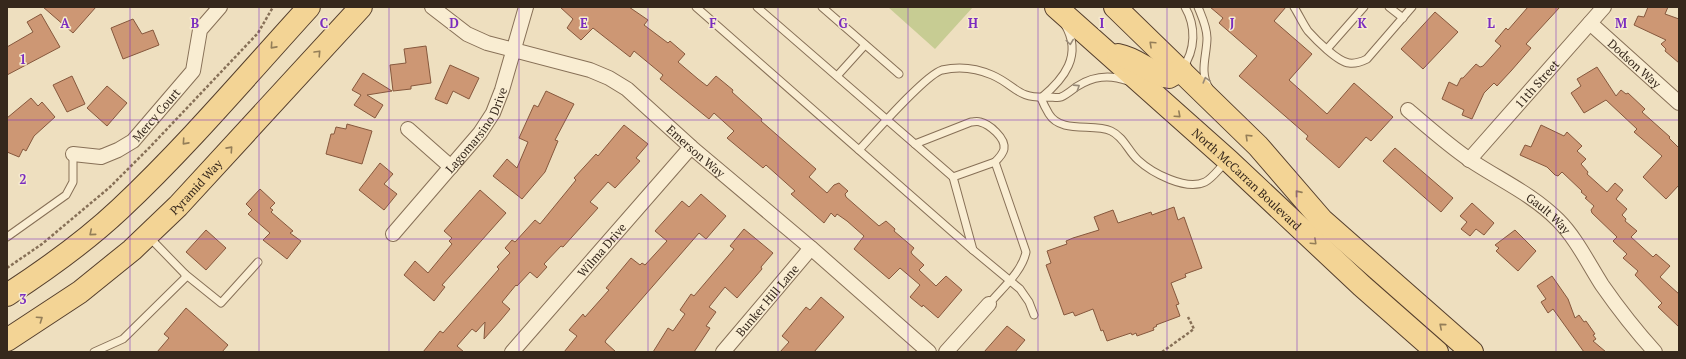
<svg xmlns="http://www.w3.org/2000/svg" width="1686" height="359" viewBox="0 0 1686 359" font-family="'PT Serif',serif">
<rect width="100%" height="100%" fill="#eedfbf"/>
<path fill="#c7cc93" d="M888 7H973L935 49Z"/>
<g fill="#cd9774" stroke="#86583d">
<path d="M43 7H96L73 33Z"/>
<path d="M560 7H629L648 20 644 25 668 43 670 41 685 54 678 62 698 79 707 86 716 76 733 90 732 92 762 119 761 121 816 169 809 177 827 193 834 185 839 183 848 191 845 194 846 197 879 226 886 221 895 229 894 231 914 248 911 252 912 254 924 265 919 270 936 286 946 276 962 290 938 318 923 305 922 307 910 297 920 285 900 268 889 279 854 249 864 236 847 221 837 214 835 217 831 213 824 223 791 194 795 191 766 165 763 168 727 138 734 131 714 113 709 119 660 79 663 75 634 51 630 57 593 28 581 40 567 28 573 19Z"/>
<path d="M1210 7H1286L1274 21 1312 54 1289 80 1327 114 1354 83 1393 117 1371 141 1366 137 1339 168 1306 139 1308 136 1239 76 1257 56 1219 23 1223 18Z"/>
<path d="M1528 7H1560L1526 44 1531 48 1511 71 1497 86 1494 83 1484 93 1472 119 1462 115 1464 110 1442 99 1449 82 1457 86 1461 78H1463L1476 64 1480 67 1483 66 1501 46 1495 41 1506 28 1508 30Z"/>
<path d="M1648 7H1668L1665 14 1679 19V63L1665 51 1666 49 1661 44 1666 40 1634 25 1638 16 1644 17Z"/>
<path d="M1435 12 1458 32 1423 69 1401 49Z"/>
<path d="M41 14 60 47 7 75V47L33 32 27 22Z"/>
<path d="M133 19 142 34 153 30 159 45 123 59 111 28Z"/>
<path d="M426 46 431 83 411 86V89L393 91 390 65 406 63 404 49Z"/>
<path d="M450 65 479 78 469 99 453 91 447 104 435 99Z"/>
<path d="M1597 67 1616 96 1621 90 1626 94 1628 93 1645 109 1642 112 1670 137 1669 138 1679 148V185L1666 199 1643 177 1662 156 1634 132 1637 129 1606 100 1584 113 1571 93 1581 86 1577 79Z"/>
<path d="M363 73 392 91 367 95 383 105 375 118 354 105 361 95 352 90Z"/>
<path d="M72 76 85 104 67 112 53 85Z"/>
<path d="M107 86 127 103 107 126 87 108Z"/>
<path d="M546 91 574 104 555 140 558 141 545 172 522 199 493 176 507 159 517 168 528 142 519 138 534 105 538 107Z"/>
<path d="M31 98 38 106 42 102 55 117 34 136 26 151 23 149 19 157 7 152V118Z"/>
<path d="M347 124 372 131 362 164 326 154 331 134H334L336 127 346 129Z"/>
<path d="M624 125 648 144 636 158 640 161 615 188 608 182 590 202 598 208 563 247 561 246 544 264 547 267 537 278 530 272 517 286 516 285 502 302 510 309 500 321 484 339 485 322 476 332 472 329 457 346 464 352H423L440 331 443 333 499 269 497 267 510 253 505 248 512 240 515 242 535 220 540 224 576 180 574 178 596 154 598 156Z"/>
<path d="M1541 125 1564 136 1567 132 1582 146 1577 151 1586 159 1581 164 1588 172 1587 174 1607 192 1615 183 1623 190 1616 199 1627 209 1622 215 1626 219 1625 221 1637 231 1631 237 1653 257 1656 254 1670 266 1660 277 1679 294V327L1658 307 1662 303 1635 275 1638 271 1623 258 1627 254 1613 241 1617 237 1592 213 1591 210 1594 206 1585 198 1587 197 1581 192 1582 191 1562 172 1558 176 1555 175 1547 167 1520 155 1525 145 1531 147Z"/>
<path d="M1395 148 1453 198 1441 212 1383 161Z"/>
<path d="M380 163 393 174 384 184 397 194 384 210 359 190Z"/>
<path d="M260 189 275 203 270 208 273 210 271 212 293 231 290 233 301 241 287 259 263 240 270 233 248 214 252 210 246 204Z"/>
<path d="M480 190 506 213 442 285 445 287 434 301 404 275 415 261 428 273 452 244 449 241 452 238 444 231Z"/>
<path d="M701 194 726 216 706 239 699 233 606 340 605 342 616 352H564L577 336 569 330 583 314 585 317 609 290 606 288 631 258 640 265 642 263 645 265 667 241 655 231 682 201 689 207Z"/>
<path d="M1472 203 1494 223 1484 235 1476 229 1470 236 1461 229 1467 222 1460 216Z"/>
<path d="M1174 207 1178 220 1184 217 1202 268 1185 274 1186 277 1171 283 1179 304 1176 305 1180 316 1156 325 1157 326 1153 328 1154 330 1137 336 1136 333 1132 335 1131 333 1107 341 1103 330 1101 331 1093 309 1075 316 1073 312 1064 315 1046 265 1051 263 1047 251 1067 244 1066 241 1073 238 1099 230 1094 217 1113 210 1118 223 1151 212 1152 215Z"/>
<path d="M744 229 773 253 761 267 762 269 737 298 725 287 709 307 716 312 706 326 710 328 694 352H653L668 328 673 331 685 314 680 310 691 294 694 296 734 249 730 246Z"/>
<path d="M206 230 226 248 206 270 186 252Z"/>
<path d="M1515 230 1536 251 1518 271 1496 251 1499 248 1495 245Z"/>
<path d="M1552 276 1568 299 1575 318 1579 315 1584 322 1586 321 1595 334 1593 335 1596 339 1593 341 1606 352H1584L1553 309 1548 313 1541 302 1546 299 1537 286Z"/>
<path d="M821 297 844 317 814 352H780L789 342 782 336 806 307 810 310Z"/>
<path d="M186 308 228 345 222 352H157L169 338 164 334Z"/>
<path d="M1007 326 1025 340 1015 352H984Z"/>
</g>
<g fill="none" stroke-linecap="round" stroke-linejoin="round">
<g stroke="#877057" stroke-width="9">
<g id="service">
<path d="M696 7 973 250"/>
<path d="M757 7 953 177"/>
<path d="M822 7 899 74"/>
<path d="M1198 7C1202 17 1207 27 1207 38 1207 55 1199 72 1209 88"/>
<path d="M1294 7C1299 15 1303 24 1308 31 1316 40 1338 62 1349 63 1356 64 1361 62 1367 59L1412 7"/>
<path d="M1389 7 1403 18"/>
<path d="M1327 49 1364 7"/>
<path d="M1182 69C1196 50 1196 26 1185 7"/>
<path d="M837 76 865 45"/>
<path d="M1041 98C1043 103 1046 109 1049 114 1061 134 1093 123 1111 131 1124 137 1128 151 1138 160 1152 173 1186 191 1205 182 1213 178 1220 167 1227 161"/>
<path d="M1041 98C1064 79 1083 55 1065 25"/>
<path d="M915 144 971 122C974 122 977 121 980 122 989 124 1006 138 1004 149 1003 154 999 158 995 162"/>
<path d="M859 150C873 135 925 75 942 70 959 66 976 68 992 75 1017 86 1016 99 1049 97 1053 97 1058 98 1061 97 1066 95 1072 90 1076 87 1093 76 1109 74 1128 81"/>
<path d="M7 237 66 195 73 182V154"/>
<path d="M185 274 221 303 258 262"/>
<path d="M989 304C1002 288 1022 272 1026 252L995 162 953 177 973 250 1020 289 1029 302 1034 315"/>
<path d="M94 352 123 339 185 278V274L149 237"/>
</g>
</g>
<g stroke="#877057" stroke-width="16">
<g id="minor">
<path id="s1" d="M432 7 467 34 487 43 590 70 609 78 627 89 691 147 811 248 929 352"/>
<path id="s2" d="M1590 23 1679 103"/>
<path id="s3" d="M1408 110C1428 127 1448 145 1470 160 1500 180 1532 194 1558 220 1576 238 1588 263 1602 285 1618 308 1636 331 1655 352"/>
<path d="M408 129 451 167"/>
<path id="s4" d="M73 154 101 157 118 150 133 141 193 71 200 30 220 7"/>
<path id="s5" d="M1469 160 1604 7"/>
<path id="s6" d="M393 234 480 133 493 113 502 90 526 7"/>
<path id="s7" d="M512 352 691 147"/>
<path id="s8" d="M723 352 811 248"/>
<path d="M946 352 989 304"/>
</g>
</g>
<g stroke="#543e2c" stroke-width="24">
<g id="primary">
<path id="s9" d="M1056 7 1229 161 1362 286 1437 352"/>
<path d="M1115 7 1258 146 1322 220 1472 352"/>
<path d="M1118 55C1139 59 1150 74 1169 77L1181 70"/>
<path d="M7 295C47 269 86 241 120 209 187 146 247 75 309 7"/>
<path id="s10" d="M7 340 80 292 132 250 178 206 361 7"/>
</g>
</g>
<g stroke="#877057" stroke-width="2.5" stroke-dasharray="3 2" stroke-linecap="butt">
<path d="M7 268 42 244 110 187 149 148 258 33 273 7"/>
<path d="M1162 352 1194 329 1188 317"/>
</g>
<use href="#service" stroke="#f9edd2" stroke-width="7"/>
<use href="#minor" stroke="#f9edd2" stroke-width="14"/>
<use href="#primary" stroke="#f3d495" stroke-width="22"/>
</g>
<defs><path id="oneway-chevron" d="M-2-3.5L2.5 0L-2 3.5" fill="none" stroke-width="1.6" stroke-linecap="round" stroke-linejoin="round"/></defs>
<g stroke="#988a77">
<use href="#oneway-chevron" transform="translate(1070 42) rotate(82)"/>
<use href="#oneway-chevron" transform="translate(1206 80) rotate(-106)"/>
<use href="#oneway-chevron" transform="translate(1077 87) rotate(-33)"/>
</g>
<g stroke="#947e58">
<use href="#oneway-chevron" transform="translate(1152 44) rotate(-137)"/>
<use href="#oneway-chevron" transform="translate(273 46) rotate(132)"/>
<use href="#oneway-chevron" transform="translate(318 53) rotate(-47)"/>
<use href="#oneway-chevron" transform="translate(1178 115) rotate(42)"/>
<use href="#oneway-chevron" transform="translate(1248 137) rotate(-136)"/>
<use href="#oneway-chevron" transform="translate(185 142) rotate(132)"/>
<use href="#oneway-chevron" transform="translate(230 149) rotate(-48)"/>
<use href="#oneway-chevron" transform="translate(1298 193) rotate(-129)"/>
<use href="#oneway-chevron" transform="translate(92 233) rotate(140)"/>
<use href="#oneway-chevron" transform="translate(1314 242) rotate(43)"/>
<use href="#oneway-chevron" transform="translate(40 319) rotate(-34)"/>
<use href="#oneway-chevron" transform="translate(1442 326) rotate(-139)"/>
</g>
<path fill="none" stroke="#7b2cbf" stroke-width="1" stroke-opacity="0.55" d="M130 7V352M259 7V352M389 7V352M519 7V352M648 7V352M778 7V352M908 7V352M1038 7V352M1167 7V352M1297 7V352M1427 7V352M1556 7V352M7 120H1679M7 239H1679"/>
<g text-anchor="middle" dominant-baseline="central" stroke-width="3" stroke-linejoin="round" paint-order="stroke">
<g font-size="12" fill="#36281c" stroke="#f6eace">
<text stroke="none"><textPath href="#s2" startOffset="60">Dodson Way</textPath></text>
<text stroke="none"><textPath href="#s5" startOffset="102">11th Street</textPath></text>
<text stroke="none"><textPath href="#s4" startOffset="99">Mercy Court</textPath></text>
<text stroke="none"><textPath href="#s6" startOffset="134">Lagomarsino Drive</textPath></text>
<text stroke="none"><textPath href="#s1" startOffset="307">Emerson Way</textPath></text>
<text stroke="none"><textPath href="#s9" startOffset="257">North McCarran Boulevard</textPath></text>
<text stroke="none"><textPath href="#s10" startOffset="244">Pyramid Way</textPath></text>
<text stroke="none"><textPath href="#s3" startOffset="175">Gault Way</textPath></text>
<text stroke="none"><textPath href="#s7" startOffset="136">Wilma Drive</textPath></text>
<text stroke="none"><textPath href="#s8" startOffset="68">Bunker Hill Lane</textPath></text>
</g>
</g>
<g font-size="13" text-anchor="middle" font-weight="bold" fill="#7b2cbf" stroke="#f6eace" stroke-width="3" stroke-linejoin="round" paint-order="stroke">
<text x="65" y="28">A</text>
<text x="195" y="28">B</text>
<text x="324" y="28">C</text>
<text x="454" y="28">D</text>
<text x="584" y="28">E</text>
<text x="713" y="28">F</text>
<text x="843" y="28">G</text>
<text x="973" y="28">H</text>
<text x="1102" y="28">I</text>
<text x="1232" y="28">J</text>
<text x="1362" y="28">K</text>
<text x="1491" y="28">L</text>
<text x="1621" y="28">M</text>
<text x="23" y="64">1</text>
<text x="23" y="184">2</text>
<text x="23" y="304">3</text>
</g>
<rect width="1686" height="359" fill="none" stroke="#36281c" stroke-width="16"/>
</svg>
